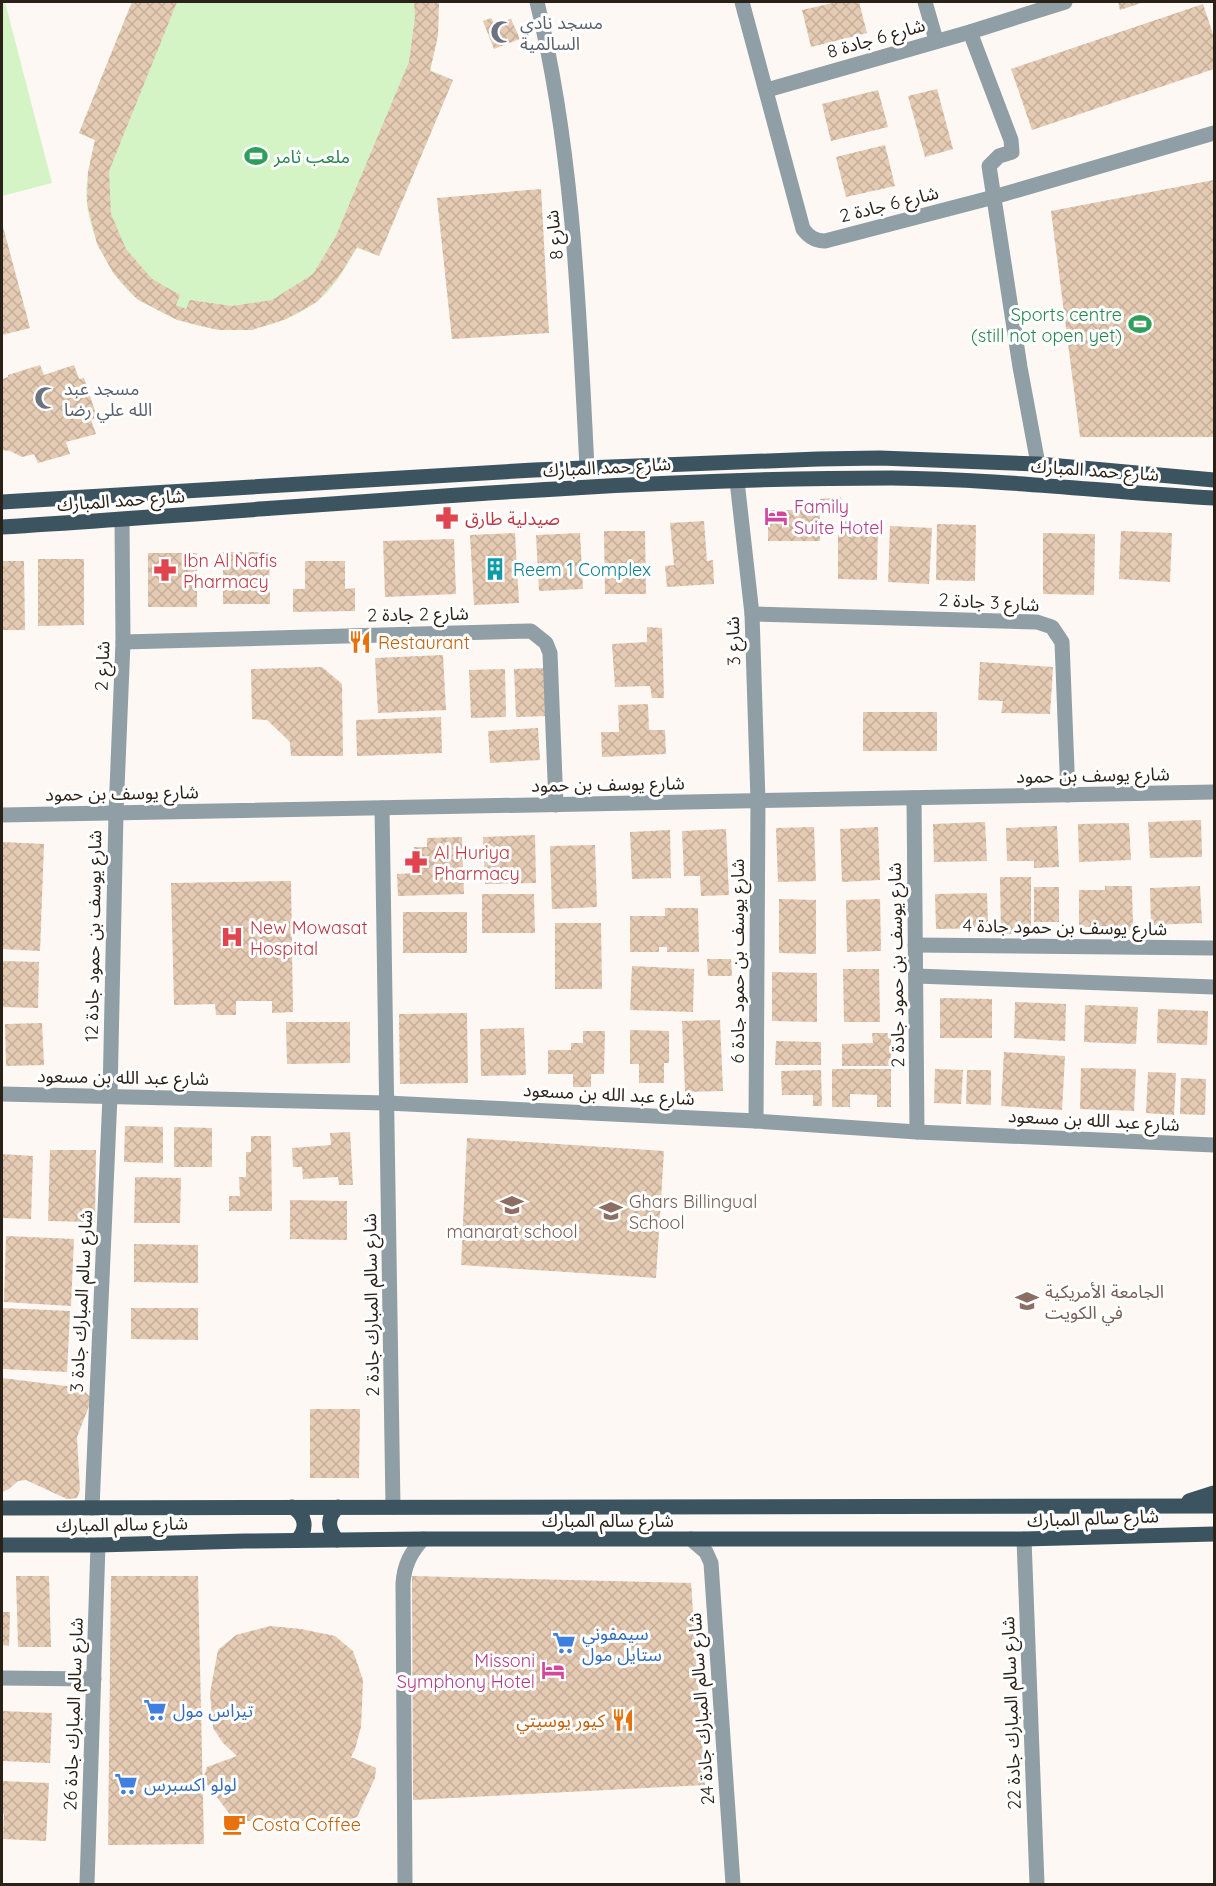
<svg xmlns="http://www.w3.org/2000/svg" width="1216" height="1886" viewBox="0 0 1216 1886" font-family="Quicksand,'Noto Sans Arabic',sans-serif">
<defs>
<pattern id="building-cross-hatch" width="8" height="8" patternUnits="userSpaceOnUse" patternTransform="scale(1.5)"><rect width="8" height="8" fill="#e5cbb4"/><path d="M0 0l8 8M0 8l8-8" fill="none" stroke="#c5ae9a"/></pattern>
</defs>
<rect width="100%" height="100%" fill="#fdf8f3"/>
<g fill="#d4f4c5">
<path d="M2 2H5L52 183 2 196Z"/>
<path d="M132 2H439L438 35 430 70 453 80 379 256 357 248C346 266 334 290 316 302 268 338 208 337 157 310 151 306 142 303 137 299 111 278 90 236 87 204 84 183 91 161 95 140L79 133Z"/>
</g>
<g fill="url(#building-cross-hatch)">
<path d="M132 2H177L109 171 111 214 126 249 152 279 180 295 176 305 186 309 190 300 232 306 272 300 313 274 335 238 409 62 415 17 414 2H439L438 35 430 71 453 80 379 256 357 247 339 276 317 302 286 319 252 330H218L177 320 137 299 114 274 97 244 87 203 88 172 95 140 79 133Z"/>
<path d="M837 2H859L867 33 811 47 802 10Z"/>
<path d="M1118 2H1144L1120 10Z"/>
<path d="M1203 4 1214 37V69L1032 130 1011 69Z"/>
<path d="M491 18 495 24 511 19 520 39 494 49 483 21Z"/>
<path d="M937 89 953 149 925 157 908 96Z"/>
<path d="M878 90 888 127 831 141 822 104Z"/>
<path d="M885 145 895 186 846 197 836 157Z"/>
<path d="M1214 180V437H1080L1051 211Z"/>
<path d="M541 189 549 333 452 339 437 198Z"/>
<path d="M2 223 30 328 2 335Z"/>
<path d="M40 365 44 375 74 365 79 379 84 378 97 417 91 420 96 434 66 442 70 454 38 463 34 454 22 457 10 451 2 450V379L8 377V375Z"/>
<path d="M841 497 842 509 821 510 820 499Z"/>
<rect x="768" y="510" width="52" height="31"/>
<path d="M704 521 707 561 713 560 714 584 667 587 665 566 674 565 670 523Z"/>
<path d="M838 521 878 522 877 580 838 579Z"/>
<path d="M937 524 976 525 975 581 936 580Z"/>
<path d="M890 526 932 528 929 584 888 582Z"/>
<path d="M604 531H645L646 594H605Z"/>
<path d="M1121 531 1172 533 1170 582 1119 579Z"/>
<path d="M515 533 519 603 474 605 470 535Z"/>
<path d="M580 533 583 589 539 591 536 535Z"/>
<path d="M1043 533 1095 534 1094 595 1043 594Z"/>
<path d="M454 539 456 594 385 597 383 541Z"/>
<path d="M223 552H269L270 604H223Z"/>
<rect x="148" y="553" width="49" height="54"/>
<path d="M38 559H84V625L38 626Z"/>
<path d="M2 561H24L25 630H2Z"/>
<path d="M305 561H345V589L355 588V611L293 612V589H305Z"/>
<path d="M647 627 662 628 664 698H652L650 686 615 687 612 644 647 642Z"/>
<path d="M443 655 446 710 378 713 375 658Z"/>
<path d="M980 662 1053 667 1050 714 1001 713 1003 701 978 700Z"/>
<path d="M322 667 342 684 343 756H291L290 742 267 720 252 719 251 669Z"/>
<path d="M547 668 548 716 516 717 514 669Z"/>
<path d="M505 669 506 717 471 718 469 670Z"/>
<path d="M648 704 649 730H665L666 754 602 757 601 732H619L618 705Z"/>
<rect x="863" y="712" width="74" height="39"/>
<path d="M441 717 442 753 357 756 356 720Z"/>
<path d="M538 728 540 760 490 763 488 731Z"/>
<path d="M1201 820 1202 857 1150 858 1148 822Z"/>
<path d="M985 822 987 861 934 862 933 824Z"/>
<path d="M1129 823 1131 860 1079 862 1078 824Z"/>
<path d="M1057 826 1059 867 1034 868V861H1007L1006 828Z"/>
<path d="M814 827 816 881 778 882 776 828Z"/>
<path d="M878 827 880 880 842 882 840 829Z"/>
<path d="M726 829 729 895 701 896 700 876H684L682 831Z"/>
<path d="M670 830 671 878 632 879 630 832Z"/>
<path d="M535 835 536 883 485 884 483 837Z"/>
<path d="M462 837 464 894 398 896 397 874 414 873V847H427V838Z"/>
<path d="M2 842 44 844 40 951 2 949Z"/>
<path d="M595 845 597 907 552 909 550 846Z"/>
<path d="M1000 877H1031V933L1001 934Z"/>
<path d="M291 881 293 1012 272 1013V1001H236V1015H216L215 1004 174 1005 171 883Z"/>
<path d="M1105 886H1132L1133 930H1105V927H1079V890H1105Z"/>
<path d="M1200 886 1202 923 1151 925 1150 888Z"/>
<rect x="1034" y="887" width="25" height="35"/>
<path d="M987 893 988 928 936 929 935 894Z"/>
<path d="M482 894H534L535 933H482Z"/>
<path d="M779 899 816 900V954L779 953Z"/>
<path d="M880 899 881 951 847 952 846 900Z"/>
<path d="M665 908H698L699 952H667V947H659V952H630V916H665Z"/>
<rect x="403" y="912" width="64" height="41"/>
<path d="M555 923H601L602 989H555Z"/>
<path d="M707 959H731L732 976H708Z"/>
<path d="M2 961 39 962 38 1008 2 1007Z"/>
<path d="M632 966 694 969 693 1012 630 1010Z"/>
<path d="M843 969H879L880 1022H844Z"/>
<path d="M772 972 817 973V1022L772 1021Z"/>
<path d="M940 998 992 999V1038H940Z"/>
<path d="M1015 1002 1066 1004 1065 1041 1014 1038Z"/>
<path d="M1085 1005 1138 1007 1136 1044 1084 1042Z"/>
<path d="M1158 1009 1208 1011 1207 1045 1157 1043Z"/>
<path d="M467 1013 468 1083 400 1084 399 1014Z"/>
<path d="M720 1020 723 1091 685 1092 682 1021Z"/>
<path d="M286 1022H350V1063L287 1064Z"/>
<path d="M42 1023 44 1065 6 1066 5 1024Z"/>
<path d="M524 1028 526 1075 481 1076 480 1029Z"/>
<path d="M630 1030 669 1031V1063H664V1083H639V1064H630Z"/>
<path d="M583 1031H605L604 1074H591V1087H573V1074H548V1050H571V1043H583Z"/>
<path d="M872 1033H891V1066H842V1044L873 1043Z"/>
<path d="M776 1041 821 1042V1065H775Z"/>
<path d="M1004 1052 1065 1056 1062 1110 1001 1106Z"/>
<path d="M1081 1068 1136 1069 1134 1111 1080 1109Z"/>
<path d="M832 1069H891V1107H877V1095L850 1094V1107H832Z"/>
<path d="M935 1069 963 1070 961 1104 934 1103Z"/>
<path d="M821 1070 822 1106H813V1095H782L781 1071Z"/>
<path d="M967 1070H991V1105L966 1104Z"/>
<path d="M1148 1072 1176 1073 1174 1115 1146 1113Z"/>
<path d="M1181 1078 1206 1079 1205 1115 1180 1114Z"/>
<path d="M125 1126 163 1127V1163L124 1162Z"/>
<path d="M174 1127 212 1128V1167H174Z"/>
<path d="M350 1132 353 1185H339L338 1177 303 1179 302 1167H293L292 1148 331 1145 330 1133Z"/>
<path d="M251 1136H271L272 1211H229V1196H240L239 1177H246V1152H251Z"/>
<path d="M467 1138 664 1151 656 1278 461 1265Z"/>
<path d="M50 1150H96L95 1222 48 1221Z"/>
<path d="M2 1154 33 1156 31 1219 2 1218Z"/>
<path d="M135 1177 181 1178 180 1223H134Z"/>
<path d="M290 1200 347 1201V1240L290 1239Z"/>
<path d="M6 1236 74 1239 71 1306 4 1302Z"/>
<path d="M134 1244 198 1245V1283L134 1282Z"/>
<path d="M3 1308 70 1311 67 1372 2 1369Z"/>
<path d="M131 1308H198V1340L131 1339Z"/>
<path d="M2 1378 82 1388 90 1397 89 1406 77 1437 80 1490 77 1498 67 1499 26 1480 18 1481 9 1489 2 1492Z"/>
<path d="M310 1409H360L359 1478H310Z"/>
<path d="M16 1576H49L51 1647H18Z"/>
<path d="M111 1576H198L204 1844 108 1845Z"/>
<path d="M412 1576 691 1583 705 1785 413 1800Z"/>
<path d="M2 1612H10L9 1646 2 1645Z"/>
<path d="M270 1626 301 1629 335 1636 353 1651 363 1680 361 1727 355 1749 351 1757 376 1768 375 1778 357 1817 346 1821H242L232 1817 203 1779 207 1767 237 1756 223 1743 213 1728 210 1693 218 1650 236 1635Z"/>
<path d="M2 1711 52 1713 50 1763 2 1761Z"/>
<path d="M2 1781 49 1783 46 1841 3 1839 4 1814H2Z"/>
</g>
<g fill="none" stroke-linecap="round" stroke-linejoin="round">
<g stroke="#909ea5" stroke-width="15">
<path d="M537 2C574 154 579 312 587 468"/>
<path d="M742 2 803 229C809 237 815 241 825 241L994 197 1214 133"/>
<path d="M925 2 936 40"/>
<path d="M970 32 1011 140 1012 152 999 156 989 166 1020 367 1038 464"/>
<path d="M767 90 970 32 1065 2"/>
<path d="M737 481 752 614 758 801 756 1121"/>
<path d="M752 614 1037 622 1052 627 1062 642 1068 795"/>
<path d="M123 642 531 631 546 643 550 653 556 805"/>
<path d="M914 798 917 1132"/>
<path d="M382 808 393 1507"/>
<path d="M2 815 1214 792"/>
<path d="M915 945 1214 948"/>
<path d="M916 976 1214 987"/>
<path d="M2 1094 387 1103 756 1121 917 1132 1214 1145"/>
<path d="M92 1508 110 1096 116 813 123 642 122 520"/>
<path d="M691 1539 706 1552 711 1563 733 1884"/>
<path d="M1024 1539 1037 1884"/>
<path d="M2 1678 94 1679"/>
<path d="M87 1884 98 1545"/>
<path d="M405 1884 403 1584C404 1565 411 1552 423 1539"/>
</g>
<g stroke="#3c5460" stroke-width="15">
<path d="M2 502 534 470 818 459 880 458 1038 464 1214 480"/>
<path d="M2 527C298 509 594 478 892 478 999 479 1107 492 1214 498"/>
<path d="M1189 1501 1214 1493"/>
<path d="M292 1507C306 1515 308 1529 297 1540"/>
<path d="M2 1508 1214 1506"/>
<path d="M337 1540C327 1528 327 1517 338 1507"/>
<path d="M2 1545H98L245 1541 423 1539H1024L1214 1534"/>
</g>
</g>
<defs>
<g id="mosque-bare" transform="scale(1.8)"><path d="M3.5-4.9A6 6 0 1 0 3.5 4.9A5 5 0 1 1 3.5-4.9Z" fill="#6b7280" stroke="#fff" stroke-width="2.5" paint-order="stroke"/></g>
<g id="stadium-bare" transform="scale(1.8)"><path d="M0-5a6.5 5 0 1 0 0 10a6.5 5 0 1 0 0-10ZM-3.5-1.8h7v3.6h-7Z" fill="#2e9e5b" stroke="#fff" stroke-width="2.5" paint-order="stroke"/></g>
<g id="hotel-bare" transform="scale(1.8)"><path d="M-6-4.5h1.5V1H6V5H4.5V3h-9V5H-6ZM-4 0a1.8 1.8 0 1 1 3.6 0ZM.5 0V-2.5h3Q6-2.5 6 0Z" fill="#d1479c" stroke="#fff" stroke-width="2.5" paint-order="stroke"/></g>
<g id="pharmacy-bare" transform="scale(1.8)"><path d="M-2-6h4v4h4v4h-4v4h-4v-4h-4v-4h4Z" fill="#e0444e" stroke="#fff" stroke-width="2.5" paint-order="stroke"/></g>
<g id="building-bare" transform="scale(1.8)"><path d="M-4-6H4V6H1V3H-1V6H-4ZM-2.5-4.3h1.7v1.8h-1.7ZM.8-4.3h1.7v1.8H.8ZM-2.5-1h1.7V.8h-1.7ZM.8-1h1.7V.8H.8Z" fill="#0f9aa8" stroke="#fff" stroke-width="2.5" paint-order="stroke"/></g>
<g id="restaurant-bare" transform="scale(1.8)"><path d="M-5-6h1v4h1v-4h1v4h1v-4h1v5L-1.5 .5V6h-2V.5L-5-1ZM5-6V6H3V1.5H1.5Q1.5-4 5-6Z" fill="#e8710a" stroke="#fff" stroke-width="2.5" paint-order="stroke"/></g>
<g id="hospital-bare" transform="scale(1.8)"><path d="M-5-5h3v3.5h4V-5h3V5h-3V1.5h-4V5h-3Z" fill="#e0444e" stroke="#fff" stroke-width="2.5" paint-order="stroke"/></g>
<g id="school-bare" transform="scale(1.8)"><path d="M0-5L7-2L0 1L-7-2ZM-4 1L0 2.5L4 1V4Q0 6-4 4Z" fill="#8d6e63" stroke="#fff" stroke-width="2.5" paint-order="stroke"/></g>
<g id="university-bare" transform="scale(1.8)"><path d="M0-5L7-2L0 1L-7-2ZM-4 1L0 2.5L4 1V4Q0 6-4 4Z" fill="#8d6e63" stroke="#fff" stroke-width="2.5" paint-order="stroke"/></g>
<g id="supermarket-bare" transform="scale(1.8)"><path d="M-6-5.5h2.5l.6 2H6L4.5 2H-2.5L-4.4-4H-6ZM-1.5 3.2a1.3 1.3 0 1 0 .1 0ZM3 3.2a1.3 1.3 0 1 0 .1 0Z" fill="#3f7fe0" stroke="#fff" stroke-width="2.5" paint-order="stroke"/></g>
<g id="cafe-bare" transform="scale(1.8)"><path d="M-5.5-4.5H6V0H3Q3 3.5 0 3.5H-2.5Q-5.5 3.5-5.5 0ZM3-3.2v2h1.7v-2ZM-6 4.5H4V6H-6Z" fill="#e8710a" stroke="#fff" stroke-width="2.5" paint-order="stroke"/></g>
</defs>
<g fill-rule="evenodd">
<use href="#mosque-bare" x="502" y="32"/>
<use href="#stadium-bare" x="256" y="156"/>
<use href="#stadium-bare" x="1140" y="324"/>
<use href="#mosque-bare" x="46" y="398"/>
<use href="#hotel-bare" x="776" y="516"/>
<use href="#pharmacy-bare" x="447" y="518"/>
<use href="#building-bare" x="495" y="569"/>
<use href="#pharmacy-bare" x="165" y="570"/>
<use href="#restaurant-bare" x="360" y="642"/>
<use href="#pharmacy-bare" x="416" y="862"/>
<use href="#hospital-bare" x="232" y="937"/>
<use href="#school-bare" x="512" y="1205"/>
<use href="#school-bare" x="611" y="1211"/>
<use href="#university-bare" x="1027" y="1301"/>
<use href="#supermarket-bare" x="564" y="1643"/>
<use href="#hotel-bare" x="553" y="1670"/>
<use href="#supermarket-bare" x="155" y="1710"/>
<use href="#restaurant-bare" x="623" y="1720"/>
<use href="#supermarket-bare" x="126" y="1784"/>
<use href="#cafe-bare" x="234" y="1824"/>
</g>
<g text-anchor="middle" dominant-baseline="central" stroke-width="6" stroke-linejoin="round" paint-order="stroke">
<g font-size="18" fill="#5b616d" stroke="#fff" text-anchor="start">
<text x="520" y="22">مسجد نادي<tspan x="520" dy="21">السالمية</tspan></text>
<text x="64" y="388">مسجد عبد<tspan x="64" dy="21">الله علي رضا</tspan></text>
</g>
<g font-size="18" fill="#2a2118" stroke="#fff">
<text transform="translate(876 38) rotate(-16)">شارع 6 جادة 8</text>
<text transform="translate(889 204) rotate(-14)">شارع 6 جادة 2</text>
<text transform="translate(554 235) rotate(-96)">شارع 8</text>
<text transform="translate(607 467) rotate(-3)">شارع حمد المبارك</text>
<text transform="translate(1095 470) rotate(4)">شارع حمد المبارك</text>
<text transform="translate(121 500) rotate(-4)">شارع حمد المبارك</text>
<text transform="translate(989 602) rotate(3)">شارع 3 جادة 2</text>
<text transform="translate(418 614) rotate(-1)">شارع 2 جادة 2</text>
<text transform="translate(733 641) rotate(-92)">شارع 3</text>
<text transform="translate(102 666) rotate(-88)">شارع 2</text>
<text transform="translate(1093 775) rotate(-1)">شارع يوسف بن حمود</text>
<text transform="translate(608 784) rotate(-1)">شارع يوسف بن حمود</text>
<text transform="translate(122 793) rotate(-1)">شارع يوسف بن حمود</text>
<text transform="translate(1065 927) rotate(1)">شارع يوسف بن حمود جادة 4</text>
<text transform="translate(93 936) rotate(-89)">شارع يوسف بن حمود جادة 12</text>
<text transform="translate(737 961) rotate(-90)">شارع يوسف بن حمود جادة 6</text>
<text transform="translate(896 965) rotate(-91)">شارع يوسف بن حمود جادة 2</text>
<text transform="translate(123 1077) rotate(1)">شارع عبد الله بن مسعود</text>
<text transform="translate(609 1094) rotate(3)">شارع عبد الله بن مسعود</text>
<text transform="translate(1094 1120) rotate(3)">شارع عبد الله بن مسعود</text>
<text transform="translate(81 1301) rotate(-87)">شارع سالم المبارك جادة 3</text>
<text transform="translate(371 1305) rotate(-91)">شارع سالم المبارك جادة 2</text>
<text transform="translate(1093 1518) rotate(-2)">شارع سالم المبارك</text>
<text x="608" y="1520">شارع سالم المبارك</text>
<text transform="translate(122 1524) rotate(-1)">شارع سالم المبارك</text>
<text transform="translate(701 1709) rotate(-94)">شارع سالم المبارك جادة 24</text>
<text transform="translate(1011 1713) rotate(-92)">شارع سالم المبارك جادة 22</text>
<text transform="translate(73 1714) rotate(-88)">شارع سالم المبارك جادة 26</text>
</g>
<g font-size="18" fill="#27864d" stroke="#fff" text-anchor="start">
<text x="274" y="156">ملعب ثامر</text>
<text x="1122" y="314" text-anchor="end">Sports centre<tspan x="1122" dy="21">(still not open yet)</tspan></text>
</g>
<g font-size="18" fill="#b23c85" stroke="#fff" text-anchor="start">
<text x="794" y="506">Family<tspan x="794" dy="21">Suite Hotel</tspan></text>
<text x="535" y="1660" text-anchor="end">Missoni<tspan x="535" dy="21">Symphony Hotel</tspan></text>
</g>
<g font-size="18" fill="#be3a42" stroke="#fff" text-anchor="start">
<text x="465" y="518">صيدلية طارق</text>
<text x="183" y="560">Ibn Al Nafis<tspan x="183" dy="21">Pharmacy</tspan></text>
<text x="434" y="852">Al Huriya<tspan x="434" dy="21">Pharmacy</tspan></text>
<text x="250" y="927">New Mowasat<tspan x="250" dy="21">Hospital</tspan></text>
</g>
<g font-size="18" fill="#0d838f" stroke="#fff" text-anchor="start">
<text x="513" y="569">Reem 1 Complex</text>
</g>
<g font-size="18" fill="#c56008" stroke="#fff" text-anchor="start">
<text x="378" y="642">Restaurant</text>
<text x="605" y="1720" text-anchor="end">كيور يوسيتي</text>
<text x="252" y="1824">Costa Coffee</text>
</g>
<g font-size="18" fill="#785e54" stroke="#fff" text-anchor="start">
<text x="629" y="1201">Ghars Billingual<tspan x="629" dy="21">School</tspan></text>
<text x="512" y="1231" text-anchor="middle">manarat school</text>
<text x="1045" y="1291">الجامعة الأمريكية<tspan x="1045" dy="21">في الكويت</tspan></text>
</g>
<g font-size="18" fill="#366cbe" stroke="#fff" text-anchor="start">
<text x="582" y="1633">سيمفوني<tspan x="582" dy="21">ستايل مول</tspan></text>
<text x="173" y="1710">تيراس مول</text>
<text x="144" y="1784">لولو اكسبرس</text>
</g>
</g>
<rect width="1216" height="1886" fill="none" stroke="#2a2118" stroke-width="6"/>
</svg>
